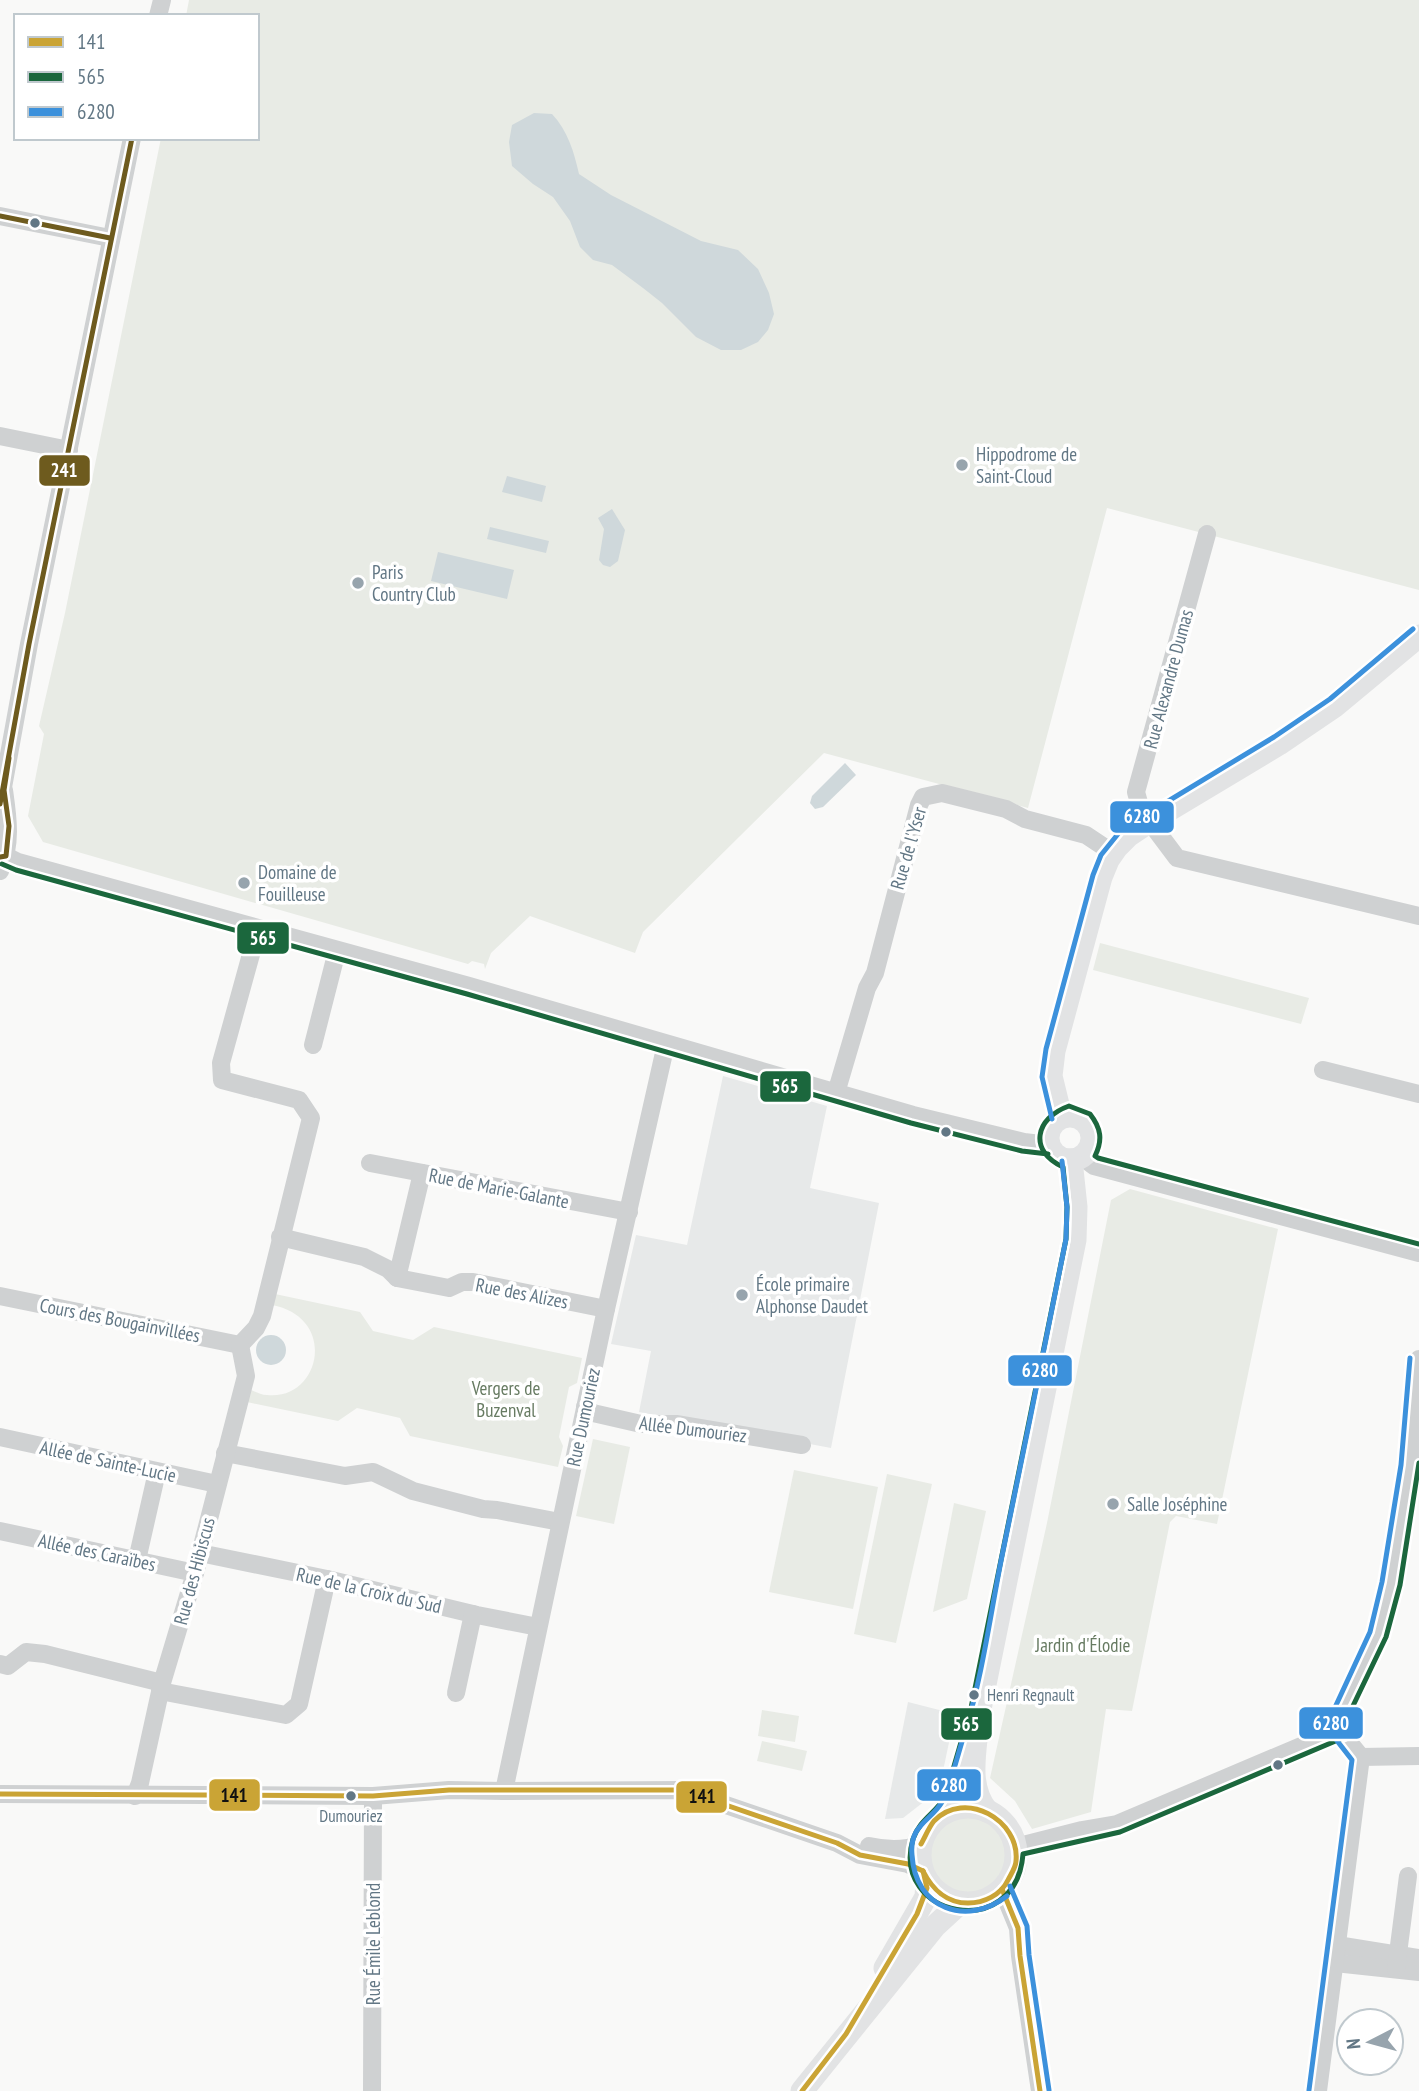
<svg xmlns="http://www.w3.org/2000/svg" width="1419" height="2091" viewBox="0 0 1419 2091" font-family="'PT Sans Narrow',sans-serif">
<rect width="100%" height="100%" fill="#f9f9f8"/>
<g fill="#e7e9e9">
<path d="M723 1076 827 1106 810 1188 879 1203 831 1448 639 1412 651 1351 611 1344 636 1235 687 1245Z"/>
<path d="M908 1702 955 1714 939 1790 903 1818 885 1819Z"/>
</g>
<g fill="#e8ebe5">
<path d="M189 0H1419V590L1107 508 1028 808 824 753 643 932 635 953 530 916 491 953 485 969 484 964 472 961 468 964 43 842 28 816 44 734 39 726 65 613 161 138H257V16H186Z"/>
<path d="M1100 943 1309 998 1301 1024 1093 970Z"/>
<path d="M1130 1189 1278 1229 1217 1524 1176 1516 1170 1522 1132 1711 1106 1709 1091 1812 1032 1829 1015 1801 990 1778 1047 1523 1111 1200Z"/>
<path d="M275 1294 360 1312 373 1331 413 1340 434 1327 582 1358 577 1383 569 1387 559 1437 563 1446 558 1467 410 1436 400 1418 357 1408 338 1421 247 1402 251 1390C256 1392 261 1395 267 1395 320 1401 339 1318 272 1305Z"/>
<path d="M593 1439 630 1447 614 1524 576 1516Z"/>
<path d="M794 1470 878 1487 853 1609 769 1592Z"/>
<path d="M887 1474 932 1484 896 1643 854 1634Z"/>
<path d="M954 1503 986 1511 967 1599 933 1612Z"/>
<path d="M762 1710 799 1716 795 1742 758 1736Z"/>
<path d="M762 1741 807 1751 802 1771 757 1761Z"/>
<circle cx="968" cy="1855" r="40"/>
</g>
<g fill="#cfd8db">
<path d="M534 113 552 114C568 131 574 152 579 174L611 195 701 241 738 250 758 269 769 293 774 314 768 330 758 342 741 350H721L696 337 662 303 643 288 612 265 593 260 580 247 570 221 553 197 533 184 512 166 509 142 512 125Z"/>
<path d="M507 476 546 486 542 502 502 492Z"/>
<path d="M612 509 625 530 618 561 610 567 603 565 599 560 604 529 598 518Z"/>
<path d="M490 527 549 541 546 553 487 539Z"/>
<path d="M438 552 514 570 507 599 431 581Z"/>
<path d="M845 763 856 775 823 807 815 809 810 803 812 796Z"/>
<circle cx="271" cy="1350" r="15"/>
</g>
<g fill="none" stroke-linecap="round" stroke-linejoin="round">
<g stroke="#cfd1d2" stroke-width="18">
<path d="M158 16 162 0"/>
<path d="M0 216 110 238"/>
<path d="M0 436 69 450"/>
<path d="M1207 534 1136 792 1141 810 1177 858 1419 916"/>
<path d="M0 804 29 644 132 138"/>
<path d="M6 856 18 862 469 986 913 1115 1024 1142 1049 1145"/>
<path d="M0 871C12 844 8 818 4 790"/>
<path d="M313 1045 337 951"/>
<path d="M1323 1070 1419 1094"/>
<path d="M836 1093 867 988 875 973 919 805 923 797 942 793 1006 809 1025 819 1086 835 1113 853"/>
<path d="M1082 1157 1094 1166 1419 1253"/>
<path d="M370 1163 629 1212"/>
<path d="M280 1237 364 1257 388 1269 397 1278 449 1288 462 1282H473L606 1309"/>
<path d="M397 1278 422 1173"/>
<path d="M0 1296 240 1345"/>
<path d="M240 1345 256 1328 262 1316 311 1118 299 1100 222 1080 221 1063 258 929"/>
<path d="M585 1407 593 1413 641 1424H676L802 1445"/>
<path d="M0 1437 217 1484"/>
<path d="M225 1453 345 1476 373 1472 413 1491 483 1509 497 1510 560 1522"/>
<path d="M0 1531 195 1573"/>
<path d="M200 1553 327 1579 477 1615 538 1627"/>
<path d="M137 1560 157 1472"/>
<path d="M0 1664 8 1666 26 1652 45 1654 162 1683"/>
<path d="M160 1691 286 1715 299 1704 327 1579"/>
<path d="M456 1693 473 1614"/>
<path d="M1361 1757 1339 1730 1340 1717 1378 1635 1391 1584 1410 1466 1419 1359"/>
<path d="M1361 1757 1419 1756"/>
<path d="M504 1791 606 1309 666 1044"/>
<path d="M0 1794 373 1796 449 1790 504 1791 682 1790 837 1843 860 1855 908 1864 923 1871"/>
<path d="M135 1796 140 1783 162 1683 195 1573 246 1376 240 1345"/>
<path d="M869 1846C887 1850 904 1851 921 1844"/>
<path d="M1015 1847 1082 1830 1117 1824 1339 1730"/>
<path d="M1002 1889 1018 1928 1020 1956 1040 2091"/>
<path d="M1337 1945 1419 1958"/>
<path d="M1335 1963 1419 1972"/>
<path d="M1396 1969 1408 1876"/>
<path d="M372 2091 373 1796"/>
<path d="M1318 2091 1361 1757"/>
</g>
<g stroke="#e2e3e4" stroke-width="23">
<circle cx="1070" cy="1138" r="22"/>
<path d="M1061 1117 1051 1076 1054 1051 1101 877 1108 860 1117 847 1128 836 1149 822 1279 744 1335 706 1419 636"/>
<circle cx="968" cy="1855" r="48"/>
<path d="M987 1811C966 1785 976 1750 978 1719L1075 1240 1076 1207 1071 1160"/>
<path d="M945 1812 951 1802 967 1749"/>
<path d="M885 1968 926 1897 927 1881"/>
<path d="M802 2091 935 1926 960 1903"/>
</g>
<g stroke="#fff" stroke-width="10">
<g id="bus-1">
<path d="M0 1794 373 1796 449 1790H682L837 1843 860 1855 908 1864 923 1871"/>
<path d="M921 1844C925 1837 929 1827 934 1821 965 1789 1020 1820 1016 1861 1016 1867 1011 1874 1008 1880 1001 1895 984 1903 968 1903 947 1903 932 1889 923 1871"/>
<path d="M1002 1889 1018 1928 1020 1956 1040 2091"/>
<path d="M802 2091 846 2034 917 1914 927 1888 923 1871"/>
</g>
</g>
<g stroke="#fff" stroke-width="10">
<g id="bus-2">
<path d="M2 864 16 870 467 994 911 1123 1022 1151 1048 1154"/>
<path d="M1419 1244 1098 1158 1095 1156C1103 1140 1101 1128 1090 1114L1069 1106C1035 1118 1028 1151 1063 1167L1067 1207 1066 1239 971 1708 945 1797C936 1813 920 1819 913 1839 890 1917 1016 1944 1023 1854L1120 1832 1345 1737 1351 1710 1386 1637 1400 1585 1419 1463"/>
</g>
</g>
<g stroke="#fff" stroke-width="10">
<g id="bus-3">
<path d="M1052 1119 1042 1077 1046 1049 1093 875 1101 855 1122 829 1274 737 1330 699 1413 629"/>
<path d="M1010 1886 1027 1926 1029 1955 1049 2090"/>
<path d="M1007 1896C967 1927 915 1909 912 1855 909 1825 931 1821 942 1802 950 1787 959 1750 965 1732 982 1677 990 1617 1001 1561 1023 1454 1045 1346 1066 1239L1067 1207 1062 1161"/>
<path d="M1309 2090 1352 1760 1331 1733V1716L1370 1632 1382 1582 1401 1465 1410 1358"/>
</g>
</g>
<g stroke="#fff" stroke-width="10">
<g id="bus-4">
<path d="M0 216 110 238"/>
<path d="M0 804 29 644 132 138"/>
<path d="M0 857 6 856 9 826 4 790 9 758"/>
</g>
</g>
<use href="#bus-1" stroke="#caa435" stroke-width="5"/>
<use href="#bus-2" stroke="#1b673d" stroke-width="5"/>
<use href="#bus-3" stroke="#3c91dc" stroke-width="5"/>
<use href="#bus-4" stroke="#6e5b1e" stroke-width="5"/>
</g>
<g fill="#627785" stroke="#fff" stroke-width="2.5">
<circle cx="35" cy="223" r="6"/>
<circle cx="946" cy="1132" r="6"/>
<circle cx="974" cy="1695" r="6"/>
<circle cx="1278" cy="1765" r="6"/>
<circle cx="351" cy="1796" r="6"/>
</g>
<g fill="#97a4ad" stroke="#fff" stroke-width="2.5">
<circle cx="962" cy="465" r="7"/>
<circle cx="358" cy="583" r="7"/>
<circle cx="244" cy="883" r="7"/>
<circle cx="742" cy="1295" r="7"/>
<circle cx="1113" cy="1504" r="7"/>
</g>
<g text-anchor="middle" dominant-baseline="central" stroke-width="7" stroke-linejoin="round" paint-order="stroke">
<g font-size="17" fill="#627785" stroke="#fff" text-anchor="start">
<text x="987" y="1695">Henri Regnault</text>
<text x="351" y="1816" text-anchor="middle">Dumouriez</text>
</g>
<g font-size="19" fill="#627785" stroke="#fff" text-anchor="start">
<text x="976" y="454">Hippodrome de<tspan x="976" dy="22">Saint-Cloud</tspan></text>
<text x="372" y="572">Paris<tspan x="372" dy="22">Country Club</tspan></text>
<text x="258" y="872">Domaine de<tspan x="258" dy="22">Fouilleuse</tspan></text>
<text x="756" y="1284">École primaire<tspan x="756" dy="22">Alphonse Daudet</tspan></text>
<text x="1127" y="1504">Salle Joséphine</text>
</g>
<g font-size="19" fill="#627785" stroke="#fff">
<text transform="translate(1168 679) rotate(-75)">Rue Alexandre Dumas</text>
<text transform="translate(908 848) rotate(-74)">Rue de l'Yser</text>
<text transform="translate(499 1188) rotate(11)">Rue de Marie-Galante</text>
<text transform="translate(522 1293) rotate(11)">Rue des Alizes</text>
<text transform="translate(120 1320) rotate(11)">Cours des Bougainvillées</text>
<text transform="translate(583 1417) rotate(-78)">Rue Dumouriez</text>
<text transform="translate(693 1429) rotate(7)">Allée Dumouriez</text>
<text transform="translate(108 1461) rotate(12)">Allée de Sainte-Lucie</text>
<text transform="translate(97 1552) rotate(12)">Allée des Caraïbes</text>
<text transform="translate(194 1571) rotate(-75)">Rue des Hibiscus</text>
<text transform="translate(369 1590) rotate(13)">Rue de la Croix du Sud</text>
<text transform="translate(373 1944) rotate(-90)">Rue Émile Leblond</text>
</g>
<g font-size="19" fill="#677b62" stroke="#fff">
<text x="506" y="1388">Vergers de<tspan x="506" dy="22">Buzenval</tspan></text>
<text x="1083" y="1645">Jardin d'Élodie</text>
</g>
</g>
<g stroke="#fff" stroke-width="2.5">
<rect x="38" y="454" width="53" height="33" rx="7" fill="#6e5b1e"/>
<rect x="1109" y="800" width="66" height="34" rx="7" fill="#3c91dc"/>
<rect x="236" y="921" width="54" height="34" rx="7" fill="#1b673d"/>
<rect x="759" y="1070" width="53" height="33" rx="7" fill="#1b673d"/>
<rect x="1007" y="1354" width="66" height="33" rx="7" fill="#3c91dc"/>
<rect x="1298" y="1706" width="66" height="34" rx="7" fill="#3c91dc"/>
<rect x="940" y="1707" width="53" height="34" rx="7" fill="#1b673d"/>
<rect x="916" y="1768" width="66" height="34" rx="7" fill="#3c91dc"/>
<rect x="208" y="1778" width="53" height="34" rx="7" fill="#caa435"/>
<rect x="675" y="1780" width="53" height="34" rx="7" fill="#caa435"/>
</g>
<g font-size="19" text-anchor="middle" font-weight="bold" fill="#fff">
<text x="64" y="477">241</text>
<text x="1142" y="823">6280</text>
<text x="263" y="945">565</text>
<text x="785" y="1093">565</text>
<text x="1040" y="1377">6280</text>
<text x="1331" y="1730">6280</text>
<text x="966" y="1731">565</text>
<text x="949" y="1792">6280</text>
</g>
<g font-size="19" text-anchor="middle" font-weight="bold" fill="#111">
<text x="234" y="1802">141</text>
<text x="702" y="1803">141</text>
</g>
<rect x="14" y="14" width="245" height="126" fill="#ffffff" stroke="#c0c9ce" stroke-width="2"/>
<rect x="28" y="37" width="35" height="10" fill="#caa435" stroke="#c0c9ce" stroke-width="2"/>
<text x="77" y="49" font-size="21" fill="#627785">141</text>
<rect x="28" y="72" width="35" height="10" fill="#1b673d" stroke="#c0c9ce" stroke-width="2"/>
<text x="77" y="84" font-size="21" fill="#627785">565</text>
<rect x="28" y="107" width="35" height="10" fill="#3c91dc" stroke="#c0c9ce" stroke-width="2"/>
<text x="77" y="119" font-size="21" fill="#627785">6280</text>
<g transform="translate(1370 2042) rotate(264)"><circle r="33" fill="#ffffff" stroke="#c0c9ce" stroke-width="2"/>
<path d="M0-5L12 26L0 18L-12 26Z" fill="#97a4ad"/>
<text y="-10" font-size="19" font-weight="bold" text-anchor="middle" fill="#627785">N</text>
</g>
</svg>
